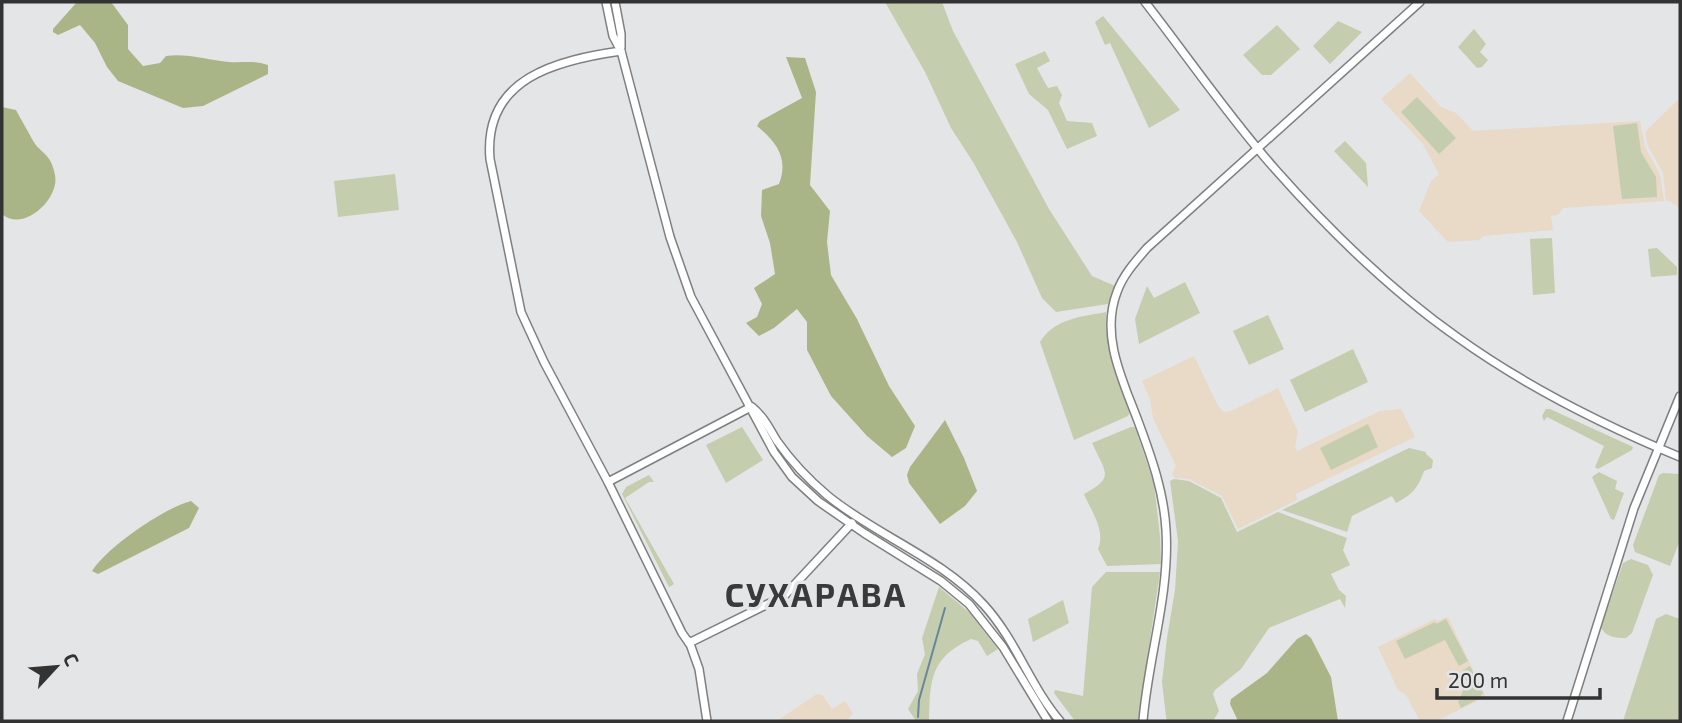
<svg xmlns="http://www.w3.org/2000/svg" width="1682" height="723" viewBox="0 0 1682 723" font-family="'Exo 2',sans-serif">
<rect width="100%" height="100%" fill="#e4e5e7"/>
<g fill="#e9d9c7">
<path d="M1410 73 1441 107 1456 113 1473 131 1640 121 1645 147 1660 174 1664 201 1563 208 1558 215 1551 216 1553 230 1484 236 1479 240 1448 242 1419 211 1431 181 1439 174 1423 144 1381 99Z"/>
<path d="M1680 98V209L1670 201H1666L1663 173 1648 146 1645 132Z"/>
<path d="M1194 356 1218 406 1224 412 1231 411 1278 388 1298 432 1295 446 1297 451 1380 411 1401 409 1415 437 1296 494 1297 500 1238 529 1222 496 1189 479 1175 478 1172 473 1176 466 1153 418 1150 399 1142 381Z"/>
<path d="M1448 617 1485 695 1482 699 1436 721H1420L1406 695 1398 690 1378 647 1435 619 1437 621Z"/>
<path d="M817 694 822 695 832 709 845 701 853 714 848 719 849 721H777Z"/>
</g>
<g fill="#c4cdae">
<path d="M885 2H942L953 31 1049 209 1092 276 1115 286 1108 304 1056 312 1042 298 1017 242 973 162 951 128 925 72Z"/>
<path d="M1103 16 1180 110 1149 128 1110 43 1105 45 1095 22Z"/>
<path d="M1338 21 1362 32 1330 64 1313 46Z"/>
<path d="M1277 25 1300 49 1271 75H1262L1243 55Z"/>
<path d="M1474 29 1486 44 1480 52 1488 60 1482 67 1477 68 1458 47Z"/>
<path d="M1045 51 1050 61 1037 68 1048 88 1057 86 1062 95 1059 103 1067 121 1092 123 1097 136 1067 149 1048 110 1029 94 1015 64Z"/>
<path d="M1417 97 1456 138 1439 154 1401 112Z"/>
<path d="M1637 123 1641 152 1656 177 1657 197 1622 199 1613 126Z"/>
<path d="M1345 141 1366 163 1368 187 1334 151Z"/>
<path d="M395 174 399 210 338 217 334 181Z"/>
<path d="M1552 238 1555 293 1533 295 1530 239Z"/>
<path d="M1657 248 1677 267V275L1651 277 1648 249Z"/>
<path d="M1185 282 1200 313 1139 344 1135 319 1147 286 1154 298Z"/>
<path d="M1106 312C1105 349 1117 378 1130 412L1128 416 1074 440 1040 342C1055 318 1081 317 1106 312Z"/>
<path d="M1268 315 1284 349 1249 365 1233 331Z"/>
<path d="M1353 349 1368 382 1305 412 1290 380Z"/>
<path d="M1546 409H1550L1633 447 1632 450 1598 469 1595 467 1604 446 1547 417 1544 421 1542 416Z"/>
<path d="M1368 424 1378 447 1331 470 1320 448Z"/>
<path d="M742 427 763 460 726 483 706 445Z"/>
<path d="M1131 427H1135L1154 484 1160 536 1161 564 1107 566 1098 549C1106 530 1091 511 1084 494 1116 477 1105 472 1092 443Z"/>
<path d="M1409 448 1426 452V454L1433 460 1432 468 1424 471C1418 488 1412 495 1396 503L1392 496 1352 516 1347 532 1282 510Z"/>
<path d="M1599 472 1617 481 1615 489 1624 493 1614 520 1611 519 1592 477Z"/>
<path d="M1663 473 1680 474V540L1670 566 1635 552 1633 545 1659 475Z"/>
<path d="M649 475 654 482H649L625 498 674 584 669 587 622 494 626 487Z"/>
<path d="M1174 479 1189 481 1221 498 1237 532 1278 512 1347 538 1343 550 1350 565 1331 574 1339 590 1346 596 1345 608 1340 599 1269 628 1241 669 1215 690 1213 694 1219 711 1213 721H1167L1166 717 1162 682 1167 638 1175 590 1178 541 1170 481Z"/>
<path d="M1631 559 1648 565 1653 575 1632 633 1626 638C1616 638 1605 637 1601 627L1623 563Z"/>
<path d="M1106 572H1160L1138 721H1075L1054 693 1055 690 1083 696 1092 587Z"/>
<path d="M939 587 970 613 998 649 987 656 978 641 971 639C930 658 930 680 929 721H916L908 709 918 691 917 674 925 654 922 638Z"/>
<path d="M1063 600 1069 623 1033 642 1028 619Z"/>
<path d="M1666 614 1680 619V721H1623L1656 619Z"/>
<path d="M1446 619 1468 661 1459 666 1445 640 1405 659 1396 641 1435 622 1436 624Z"/>
<path d="M1470 666 1483 693 1478 699 1461 708 1458 702 1467 682 1462 671Z"/>
</g>
<g fill="#aab587">
<path d="M77 2H111L128 25V49L143 66 160 63 166 56C187 53 208 60 229 62 243 63 254 60 268 65V74L203 106 183 108 118 81 107 67 95 43 80 25 58 35 53 32V29Z"/>
<path d="M786 57 805 58 816 92 810 185 830 211 827 242 831 275 857 319 889 386 915 426 906 448 892 457 867 436 831 396 807 350V322L797 309 774 328 759 336 746 323 757 317 762 304 754 288 775 274 770 243 761 216 762 190 779 184C789 158 776 142 757 126L760 121 802 98Z"/>
<path d="M2 107 16 110C21 120 27 129 32 139 40 154 51 152 55 175 60 199 23 233 2 214Z"/>
<path d="M945 420 964 458 977 491 965 506 940 524 909 483 907 475 910 467Z"/>
<path d="M191 501 199 508 189 528 98 574 92 571C107 547 164 508 191 501Z"/>
<path d="M1306 634 1311 638 1331 677 1338 721H1238L1230 704 1231 699 1267 673 1297 639Z"/>
</g>
<g fill="none" stroke-linecap="round" stroke-linejoin="round">
<path stroke="#69869c" stroke-width="2" d="M918 717 919 700 945 608"/>
<g stroke="#7e7f80" stroke-width="10">
<g id="secondary">
<path d="M606 2 613 36 621 51 670 237 691 297 774 452 792 477 818 501 864 533 941 581 969 604 1003 647 1048 721"/>
<path d="M615 2 621 34V47"/>
<path d="M1145 2C1188 57 1228 116 1275 169 1329 230 1390 290 1457 337 1525 386 1603 425 1680 457"/>
<path d="M621 51C557 60 483 78 490 159L521 312 544 362 608 482 682 633 689 643"/>
<path d="M752 407C764 417 769 428 777 441 791 461 809 480 828 496 877 536 940 557 984 605 1016 640 1030 686 1060 721"/>
<path d="M608 482 751 407"/>
<path d="M689 641 699 669 707 721"/>
<path d="M689 643 784 596 852 523"/>
<path d="M1143 721C1148 658 1170 594 1166 530 1164 492 1151 456 1138 421 1123 381 1100 336 1117 292 1123 275 1135 262 1147 248L1420 2"/>
<path d="M1567 721 1634 508 1680 396"/>
</g>
</g>
<use href="#secondary" stroke="#fff" stroke-width="7"/>
</g>
<g text-anchor="middle" dominant-baseline="central" stroke-width="7" stroke-linejoin="round" paint-order="stroke">
<g font-size="33" font-weight="bold" letter-spacing="2" fill="#393a3b" stroke="#e4e5e7">
<text x="816" y="594">СУХАРАВА</text>
</g>
</g>
<rect width="1682" height="723" fill="none" stroke="#333334" stroke-width="7"/>
<g transform="translate(56 667) rotate(64)" stroke="#e4e5e7" stroke-width="5" paint-order="stroke">
<path d="M0-5L12 26L0 18L-12 26Z" fill="#333334"/>
<text y="-10" font-size="19" font-weight="bold" text-anchor="middle" fill="#333334">С</text>
</g>
<path d="M1437 688v10h163v-10" fill="none" stroke="#333334" stroke-width="3.5"/>
<text x="1448" y="688" font-size="21" fill="#333334" stroke="#e4e5e7" stroke-width="5" paint-order="stroke">200 m</text>
</svg>
